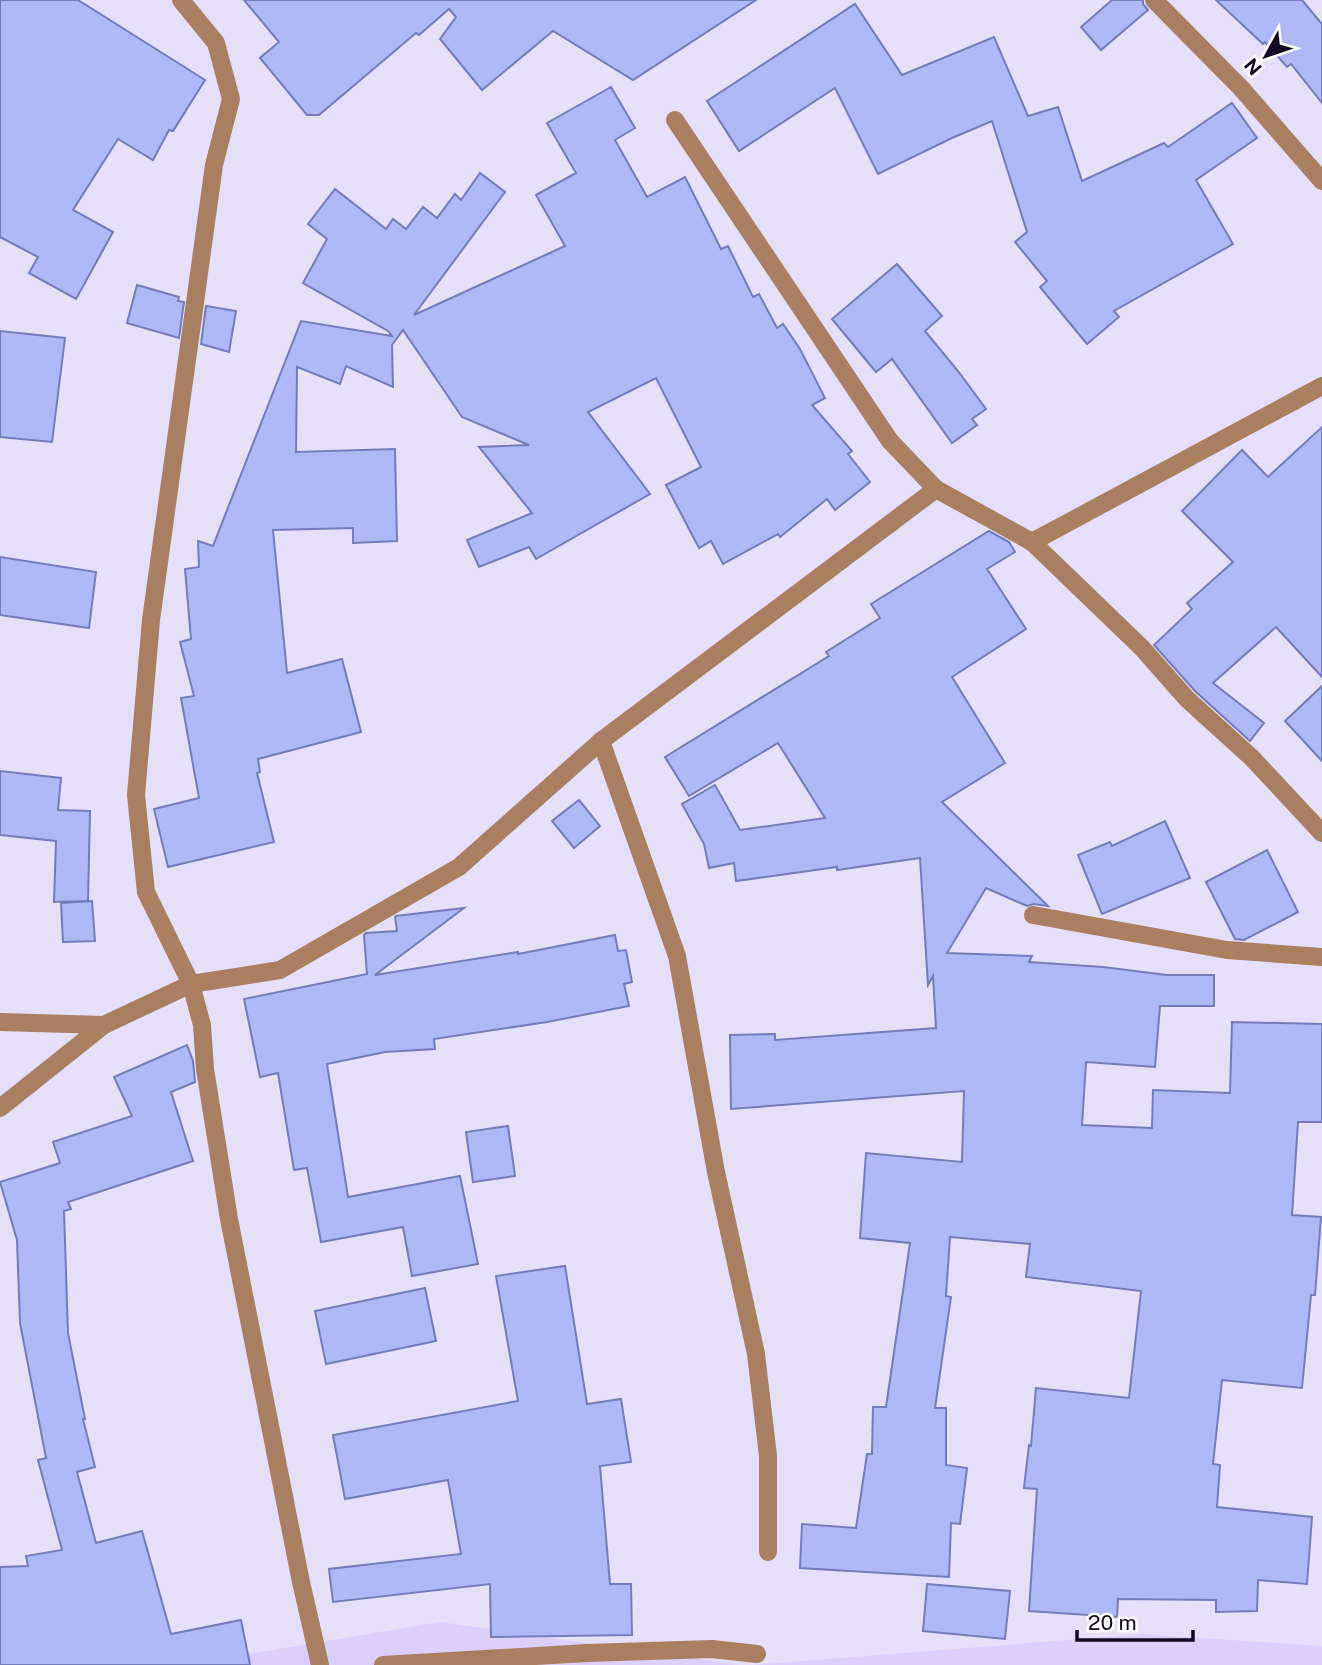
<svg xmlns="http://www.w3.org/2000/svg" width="1322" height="1665" viewBox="0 0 1322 1665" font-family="'Public Sans',sans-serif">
<rect width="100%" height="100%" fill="#e6dffa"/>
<g fill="#dccffc">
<path d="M440 1622 738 1665H184Z"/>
<path d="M1142 1634 1322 1646V1665H753Z"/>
</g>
<g fill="#afb8f7" stroke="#747cba" stroke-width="2">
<path d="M0 0H78L205 80 173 131 169 130 153 160 118 139 73 210 113 232 76 299 29 273 38 257 0 237Z"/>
<path d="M244 0H756L633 80 553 31 482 90 440 39 456 17 449 9 419 35 416 33 319 115H307L260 58 279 42Z"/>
<path d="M1112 0H1143V4L1148 10 1101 50 1081 27Z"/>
<path d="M1216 0H1302L1322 24V103L1291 64 1287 67 1265 42 1263 44Z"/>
<path d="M855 4 902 75 994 37 1028 116 1058 107 1082 181 1164 143 1168 147 1232 103 1257 138 1196 180 1233 244 1114 311 1119 317 1087 344 1040 287 1047 281 1015 242 1027 232 992 121 952 138 878 174 835 88 739 151 707 101Z"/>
<path d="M611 87 635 128 615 140 647 197 685 177 721 249 728 246 753 297 759 294 777 328 783 324 800 349 825 398 812 405 852 451 848 454 870 482 835 510 827 499 780 537 778 534 723 564 711 541 699 548 666 485 701 467 656 378 588 412 650 494 536 559 529 547 479 567 467 540 532 513 479 447 529 445 462 417 403 330 392 345 393 387 346 366 340 384 297 367 296 452 395 449 397 541 353 543V528L273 530 287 673 342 659 361 732 258 759 260 772 257 773 274 842 168 867 154 809 199 798 181 698 194 696 180 642 191 639 185 569 199 567 198 541 213 546 301 321 392 336 388 331 303 283 327 239 308 224 335 189 386 229 393 219 406 229 423 207 437 218 455 194 461 200 480 173 505 192 414 315 565 246 536 195 576 173 547 123Z"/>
<path d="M897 264 942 316 925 331 958 371 986 409 972 419 977 425 952 443 892 359 876 372 832 319Z"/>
<path d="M137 285 179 297 178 301 184 302 179 338 127 323Z"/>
<path d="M206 306 236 311 229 352 201 344Z"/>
<path d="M0 331 65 338 52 442 0 437Z"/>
<path d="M1322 427V677L1276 627 1213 683 1264 723 1250 741 1195 691 1154 645 1192 609 1187 603 1233 562 1182 511 1242 450 1268 477Z"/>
<path d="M989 531 1009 542 1015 552 987 569 1026 629 952 677 1005 763 942 802 1048 906 1034 904 1027 906 986 888 947 953 1032 956 1029 962 1103 967 1167 975H1214V1006H1160L1155 1067 1086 1062 1082 1125 1152 1128 1153 1090 1230 1093 1232 1022 1322 1024V1122H1298L1292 1215 1321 1217 1315 1295H1311L1302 1388 1222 1380 1213 1464 1220 1465 1217 1507 1312 1517 1307 1584 1258 1580 1257 1611 1216 1612V1600L1118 1599 1117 1617 1029 1611 1037 1489 1024 1488 1029 1445 1031 1446 1036 1388 1129 1398 1141 1291 1026 1277 1030 1244 950 1237 946 1296 951 1297 935 1408H946V1465L967 1468 960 1524 951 1523 949 1577 800 1568 802 1524 856 1528 867 1454H872L873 1407H886L910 1243 860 1238 866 1153 962 1162 964 1091 731 1109 730 1035 775 1034V1040L936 1028 933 976 928 985 920 858 837 870V867L736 881 734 863 709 868 704 844 682 804 715 785 740 830 825 818 778 743 689 796 665 757 829 656 826 652 880 618 871 604Z"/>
<path d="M0 557 96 572 89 628 0 615Z"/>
<path d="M1322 686V761L1285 721Z"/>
<path d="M0 771 61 778 58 810 90 811 88 901 54 902 56 841 0 835Z"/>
<path d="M579 800 600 826 574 848 552 821Z"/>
<path d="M1165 821 1190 878 1102 914 1078 855 1110 842 1112 846Z"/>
<path d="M1267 850 1298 912 1244 940 1235 939 1206 882Z"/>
<path d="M92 901 95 941 63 942 61 903Z"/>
<path d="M464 908 375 975 518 952V954L615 935 618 951 626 950 632 982 624 984 629 1006 547 1022 434 1039 435 1049 385 1052 327 1064 348 1197 460 1176 478 1264 412 1276 403 1227 321 1242 307 1168 294 1170 278 1073 260 1077 244 999 367 974 364 935 366 933 397 931 395 917 396 916Z"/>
<path d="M187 1045 193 1061 195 1082 171 1092 193 1161 68 1202 71 1209 64 1211 68 1333 85 1419H83L95 1467 77 1472 96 1543 142 1531 171 1634 241 1620 250 1665H0V1567L28 1566 26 1556 62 1550 38 1460 46 1458 20 1323 17 1240 0 1182 60 1163 53 1142 132 1116 114 1077Z"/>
<path d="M508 1126 515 1176 473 1182 466 1132Z"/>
<path d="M565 1266 587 1404 621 1399 631 1462 600 1466 610 1584H631L632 1635 491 1637 490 1584 333 1602 329 1569 461 1554 448 1480 345 1499 333 1435 518 1401 496 1276Z"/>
<path d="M425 1288 436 1341 326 1364 315 1311Z"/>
<path d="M927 1584 1010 1591 1005 1639 923 1631Z"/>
</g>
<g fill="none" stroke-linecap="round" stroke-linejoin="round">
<g stroke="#a87f60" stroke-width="18">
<path d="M181 0 216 43 231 99 214 165 151 620 136 795 146 892 191 984 202 1025 205 1069 229 1219 301 1582 320 1665"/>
<path d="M1154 0 1241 88 1322 181"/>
<path d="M675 120 890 441 936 489"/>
<path d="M1032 542 1142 648 1187 699 1252 758 1322 833"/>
<path d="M601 741 677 956 716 1172 756 1354 768 1456V1552"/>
<path d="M1033 915 1227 950 1322 957"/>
<path d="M0 1022 104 1025"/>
<path d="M0 1108 104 1025 191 984 280 970 459 867 601 741 936 489 1032 542 1322 386"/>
<path d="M383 1665 587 1653 712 1649 757 1654"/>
</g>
</g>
<g transform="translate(1266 56) rotate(230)" stroke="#ffffff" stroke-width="5" paint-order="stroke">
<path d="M0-5L12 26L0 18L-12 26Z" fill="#11081f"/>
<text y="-10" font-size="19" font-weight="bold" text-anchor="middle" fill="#11081f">N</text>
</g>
<path d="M1077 1630v10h116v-10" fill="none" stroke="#11081f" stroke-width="3.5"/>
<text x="1088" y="1630" font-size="21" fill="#11081f" stroke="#ffffff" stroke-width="5" paint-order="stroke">20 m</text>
</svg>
